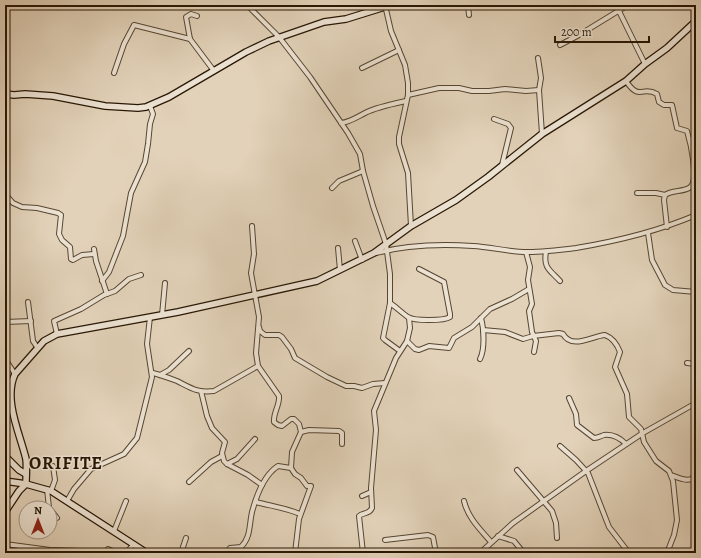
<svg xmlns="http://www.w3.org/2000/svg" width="701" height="558" viewBox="0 0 701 558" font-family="Alegreya,serif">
<rect width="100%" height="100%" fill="#e2d2b9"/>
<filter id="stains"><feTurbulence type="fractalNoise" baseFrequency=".005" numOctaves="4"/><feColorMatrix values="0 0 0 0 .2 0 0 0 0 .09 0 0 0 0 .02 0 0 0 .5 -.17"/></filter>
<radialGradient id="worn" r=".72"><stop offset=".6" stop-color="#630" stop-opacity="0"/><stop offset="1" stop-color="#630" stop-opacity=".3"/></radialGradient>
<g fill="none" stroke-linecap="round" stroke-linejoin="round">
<g stroke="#564632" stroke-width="6">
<g id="street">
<path d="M247 5 279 37 310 77 348 133 360 154 363 171 373 206 386 244 390 274V303L383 338 385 340 400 351"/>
<path d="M385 5 391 31 405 65 408 83V95L399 137V144L408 173 411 226"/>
<path d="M468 5 469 15"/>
<path d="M616 5 645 64"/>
<path d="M197 16 191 14 186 17 190 39 214 71"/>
<path d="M560 45 579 35 628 5"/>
<path d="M538 58 541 78 539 90 542 134"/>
<path d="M362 68 399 50"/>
<path d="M114 73 124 44 134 25 190 39"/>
<path d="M626 81C640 102 642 85 657 94L659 102 664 105H672L677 128 687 131C690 141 700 182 689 188 682 192 672 190 665 195L664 200 667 227"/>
<path d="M408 95 439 88H459L472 91H489L505 89 526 91 539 90"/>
<path d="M494 119 508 124 511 128 502 165"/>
<path d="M341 123C350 122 357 117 365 113 377 107 392 104 406 101"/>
<path d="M332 188 339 181 363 171"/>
<path d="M637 193H656L665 195"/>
<path d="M5 194 13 203 22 207 37 208 58 213 61 215 59 234 62 240 70 247 71 259 73 260 82 255 94 254"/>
<path d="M252 226 254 254 251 273 259 317 256 353 258 366 279 396C280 405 273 413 274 422L278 425 282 426 291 419H294L299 424 301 432 292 452 291 468 295 474 301 478 307 486H311L299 519 295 553"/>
<path d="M648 233 652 260 665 285 673 290 696 292"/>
<path d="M355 241 362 260"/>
<path d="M338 248 340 270"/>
<path d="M94 249 96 261 107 294"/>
<path d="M526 252 530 267 528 280 532 304 529 311 532 332 536 341 534 352"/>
<path d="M546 252C543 268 550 270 560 281"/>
<path d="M376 253C407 245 442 244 473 246 491 247 509 252 528 252 544 252 560 250 576 248 618 241 656 232 696 215"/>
<path d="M102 281 109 272 123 236 131 193 145 162 148 144 150 124 153 114 150 106"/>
<path d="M28 302 33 341 37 347"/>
<path d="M390 303C396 307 402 313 408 317 414 321 444 321 450 317V314L444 282 419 269"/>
<path d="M162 315 165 283"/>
<path d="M5 322 31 321"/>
<path d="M259 327 260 331 265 335H279L282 337 291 349 295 358 327 377 346 386H354L362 388 373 384 385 383"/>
<path d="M483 330 505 332 523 339 533 336 559 333 563 334C572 350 592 336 605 335 613 338 617 344 620 352L615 367 627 394 629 417 641 429 644 442 656 461 669 471 673 481 677 520 674 535 667 553"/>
<path d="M57 334 54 321 81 309 104 295 115 291 129 279 141 275"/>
<path d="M407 341 415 349 419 350 429 346 449 348 454 338 472 327 490 309 512 299 529 289"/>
<path d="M5 359 15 374"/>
<path d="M480 359C485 349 484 329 481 318"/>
<path d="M687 363 696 364"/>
<path d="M153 373C161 375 169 378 177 381 191 388 197 393 214 391L258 366"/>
<path d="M160 375 169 370 189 351"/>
<path d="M201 391 207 416 212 428 225 442 222 453 224 461 227 464 248 475 262 485"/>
<path d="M569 398 576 414 577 425 594 438C598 438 601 436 604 435 613 434 620 438 626 444"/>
<path d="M301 432 309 430 339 431 342 433V444"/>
<path d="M560 446 576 460 588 473 609 527 629 553"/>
<path d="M227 464 237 459 255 439"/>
<path d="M517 470 552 511 556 523 557 538"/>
<path d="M671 475C679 478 685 481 692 479L696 473"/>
<path d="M189 482 211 462 222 456"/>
<path d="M47 489 49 508"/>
<path d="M51 491 55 480 53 466"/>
<path d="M362 496 371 492"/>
<path d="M67 501 74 489 91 469 124 454 137 438 152 377 147 344 150 317"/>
<path d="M464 501C468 518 480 529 491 542"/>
<path d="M256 502C271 506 286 508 300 514"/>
<path d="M50 509 57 518"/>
<path d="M5 518 7 523 5 540"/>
<path d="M114 531 126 501"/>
<path d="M498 536 514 541 523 552"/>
<path d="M385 540 428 535 433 537 436 553"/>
<path d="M5 544 50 550 80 551 84 553"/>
<path d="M108 549 118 553"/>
<path d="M126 553 134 544"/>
<path d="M181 553 186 538"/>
<path d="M226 553 230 548 241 547C251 537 249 525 252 512 256 497 264 475 278 466L291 468"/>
<path d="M363 553 359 516C363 512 369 515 372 508L371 488 376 430 374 411 396 358 407 341 410 328 409 318"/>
<path d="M480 553 513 523 586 471 643 433 696 403"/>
</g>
</g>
<g stroke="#281705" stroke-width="8">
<g id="secondary">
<path d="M5 94 14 95 25 94 53 96 105 106 138 108 146 107 169 97 246 52 269 41 324 22 346 19 391 5"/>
<path d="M5 456 19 470 26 474"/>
<path d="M5 481 26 484 51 491 147 553"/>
<path d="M5 512 19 491 26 484C26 476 27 467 26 459 20 434 3 399 15 374L44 341 57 334 178 312 317 281 374 253 411 226 456 200 488 177 542 134 626 81 645 64 667 48 696 21"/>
</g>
</g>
<use href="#street" stroke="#ece2d2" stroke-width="4"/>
<use href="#secondary" stroke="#ece2d2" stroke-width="5.5"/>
</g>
<g text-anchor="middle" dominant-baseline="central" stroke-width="3" stroke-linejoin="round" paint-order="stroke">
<g font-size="18" font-weight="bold" letter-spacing="1" fill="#281705" stroke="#ece2d2">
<text x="66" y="463">ORIFITE</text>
</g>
</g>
<rect width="701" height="558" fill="none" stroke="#e2d2b9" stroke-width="20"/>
<rect x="6" y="6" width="689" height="546" fill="none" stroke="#281705" stroke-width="2"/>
<rect x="10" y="10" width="681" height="538" fill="none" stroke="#281705"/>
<g transform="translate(38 520)"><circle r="19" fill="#ece2d2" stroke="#9e9180"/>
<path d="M0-3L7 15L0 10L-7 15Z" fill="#8f2418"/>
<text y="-6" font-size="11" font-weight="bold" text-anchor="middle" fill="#281705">N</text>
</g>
<path d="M555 36v6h94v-6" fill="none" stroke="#281705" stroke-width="2"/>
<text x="561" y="36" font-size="12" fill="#281705" stroke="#ece2d2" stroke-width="3" paint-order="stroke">200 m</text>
<rect width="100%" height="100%" filter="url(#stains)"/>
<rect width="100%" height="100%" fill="url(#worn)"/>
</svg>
